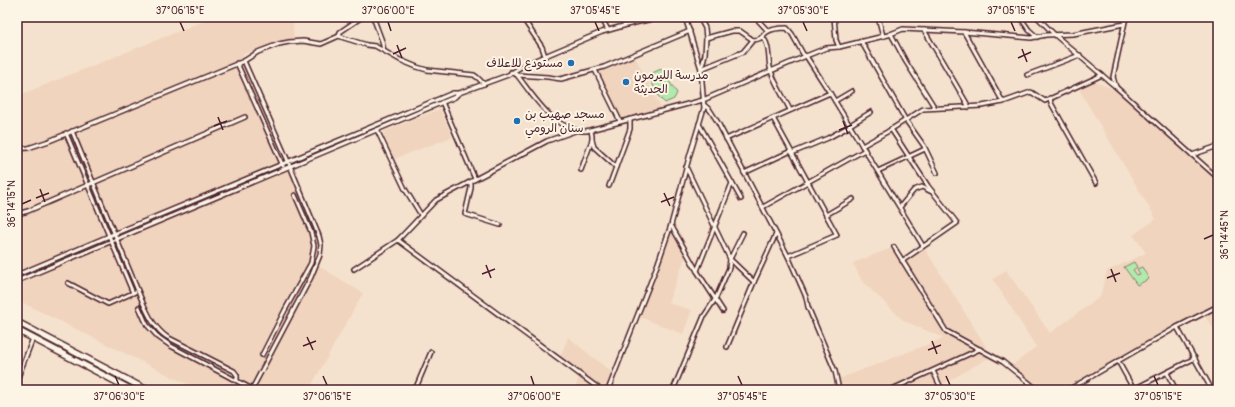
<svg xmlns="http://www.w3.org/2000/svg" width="1235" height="407" viewBox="0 0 1235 407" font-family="Pangolin,'Playpen Sans Arabic',sans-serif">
<rect width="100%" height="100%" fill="#f5e2ce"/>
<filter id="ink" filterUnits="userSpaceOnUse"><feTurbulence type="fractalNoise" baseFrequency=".025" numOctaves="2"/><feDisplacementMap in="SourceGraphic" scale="8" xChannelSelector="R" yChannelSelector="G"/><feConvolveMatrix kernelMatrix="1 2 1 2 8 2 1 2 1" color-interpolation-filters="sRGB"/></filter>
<g filter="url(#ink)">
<g fill="#f0d4be">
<path d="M214 17H294L293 27 294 41 242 54 319 236 316 264 363 293 309 390H199L17 300V96Z"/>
<path d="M635 57 661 108 621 118 598 72Z"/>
<path d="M1093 80 1125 95 1218 178V335L1203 314 1067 390H1038L1010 367 1036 347 993 279 1006 270 1050 333 1100 297 1107 271 1146 253 1133 235 1156 219 1081 93 1079 86Z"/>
<path d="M440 109 452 137 394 159 383 132Z"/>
<path d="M671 225 687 253 668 303 692 310 683 334 637 316Z"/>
<path d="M923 246 992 356 933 390H839L836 380 944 338 904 321 862 281 853 263 894 247 902 261Z"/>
<path d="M568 337 614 374 608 390H574L580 375 559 359Z"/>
</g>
<g fill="#b2e9ac" stroke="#7e846c">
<path d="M661 69 677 93 674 99 665 103 659 97 648 75Z"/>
<path d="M1134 262 1137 267 1133 270 1137 275 1140 274 1137 269 1142 267 1149 279 1137 285 1124 267Z"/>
</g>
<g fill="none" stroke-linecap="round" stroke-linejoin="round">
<g stroke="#4a1f2b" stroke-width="6">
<g id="minor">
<path d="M373 17 382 41 384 51"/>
<path d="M522 17 542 47 545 56"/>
<path d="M601 17 608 30"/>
<path d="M627 17 630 24"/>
<path d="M699 17 705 28 706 38"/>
<path d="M755 17 768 31"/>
<path d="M834 17 836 40 839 47 888 35 903 29 964 32 1031 38 1046 35 1073 34 1124 24"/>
<path d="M878 17 883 36"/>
<path d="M1020 17 1029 30 1037 37"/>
<path d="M1037 17 1055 35 1116 87"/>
<path d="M1126 17 1113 77 1116 87 1218 178"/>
<path d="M924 30 969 107"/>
<path d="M964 32 1003 102"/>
<path d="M891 34 906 62 935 108"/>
<path d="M339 36 340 32 362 17"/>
<path d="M762 37C770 43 768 58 770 67 772 79 785 99 790 110"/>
<path d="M861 41 905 119 924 146 937 173"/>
<path d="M237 63 283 166"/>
<path d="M702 67 705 54 706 38 732 31H740L753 40"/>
<path d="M701 69 743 52 753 40C763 39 760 37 767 32 773 28 781 28 787 28L792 34 803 54 806 56 830 93 923 246"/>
<path d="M595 70 620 121"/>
<path d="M511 72 517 75 548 77 561 79 604 67 690 31"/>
<path d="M517 75C534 97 555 132 586 131L703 100 806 56 826 48 839 47"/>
<path d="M1027 75 1080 55"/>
<path d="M1050 98 1051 103 1096 183"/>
<path d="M835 101 852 91"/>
<path d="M442 102 475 179"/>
<path d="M704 105 710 110 717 121 788 256 806 297 808 307 835 371 839 390"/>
<path d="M773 118 837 235 788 256"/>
<path d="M699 124 741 199"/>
<path d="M850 125 871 112"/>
<path d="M891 129 928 186 957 223 902 261"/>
<path d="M377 130 405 189 421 215"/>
<path d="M72 131 143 303C149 316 155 329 167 337L234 371 237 375V380"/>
<path d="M66 133 133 293"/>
<path d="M726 139 830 93"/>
<path d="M592 140 594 147 616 167"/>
<path d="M862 146 887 132 923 109 982 106 1003 102 1031 92 1045 101 1102 75"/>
<path d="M17 149 28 148 49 141 244 61 258 52 279 44 289 42 303 41 321 44 339 36 344 38 367 45 375 46 400 60 417 67 427 70 474 75 478 78 484 84"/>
<path d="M792 153 828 138 850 126"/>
<path d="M1192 155 1218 146"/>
<path d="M686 167 730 259 754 282"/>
<path d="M581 170 592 140V136L591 130"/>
<path d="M878 171 925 149"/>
<path d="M744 173 791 151"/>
<path d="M471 182V188L465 214 500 225"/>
<path d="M609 186 630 129V119"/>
<path d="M763 207 865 150"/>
<path d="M900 207 914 190 922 187 932 192"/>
<path d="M17 214 28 211 245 117"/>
<path d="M826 215 853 199"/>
<path d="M671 225 697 271 723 311"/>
<path d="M398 240 601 390"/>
<path d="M894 247 946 331 1003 362 1038 390"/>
<path d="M354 269 398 240 436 200 547 141 575 131"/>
<path d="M697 271 732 183"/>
<path d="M17 275 109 236 453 93H459L508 75 526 64 602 32 630 24 661 17"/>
<path d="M17 281 455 97 459 93"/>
<path d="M68 283 108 304 135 292"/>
<path d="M139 307 147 325 158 337 171 346 252 389 311 277 320 255 321 245 319 236 288 161 244 61"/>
<path d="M1177 327 1212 390"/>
<path d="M727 347 754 282 776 234"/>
<path d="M262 355 285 310 311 263 314 246 311 232 295 195"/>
<path d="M1118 361 1134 390"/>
<path d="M933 371 942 390"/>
<path d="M1167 373 1176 390"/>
<path d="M17 380 33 338"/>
<path d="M1134 389 1195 358"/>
<path d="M415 390 431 352"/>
<path d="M608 390 658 263 671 225 690 154 704 108 701 69 685 17"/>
<path d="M673 390 704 316 716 298 729 268 730 259 743 233"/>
<path d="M890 390 980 349"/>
<path d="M1068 390 1177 327 1218 306"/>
</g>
</g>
<g stroke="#4a1f2b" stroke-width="8">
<g id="trunk">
<path d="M17 322 147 390"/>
<path d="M17 330 132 390"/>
</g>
</g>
<use href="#minor" stroke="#fcf5e5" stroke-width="3"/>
<use href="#trunk" stroke="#fcf5e5" stroke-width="5"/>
</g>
</g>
<path fill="none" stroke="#4a1f2b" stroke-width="1.5" d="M180 22 184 31M388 22 391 31M595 22 599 31M803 22 807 31M1011 22 1015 31M397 45 402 58M1022 49 1027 62M393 54 406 48M1018 58 1031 52M218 117 223 130M843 121 848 134M214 126 227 121M839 130 852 125M40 189 45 202M664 193 670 206M36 198 49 193M661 202 674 197M22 204 31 200M1204 239 1213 235M486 265 491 278M1111 269 1116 282M482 274 495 269M1107 278 1120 273M307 337 313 350M932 341 937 354M303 346 316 341M928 350 941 345M115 376 119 385M323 376 327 385M531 376 534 385M738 376 742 385M946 376 950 385M1154 376 1158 385"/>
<g fill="#1f6fb2" stroke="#fcf5e5" stroke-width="1.5">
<circle cx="571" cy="63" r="4"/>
<circle cx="626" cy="82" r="4"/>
<circle cx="517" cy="121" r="4"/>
</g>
<g text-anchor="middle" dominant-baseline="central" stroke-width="4" stroke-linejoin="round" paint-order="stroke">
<g font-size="12" fill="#4a1f2b" stroke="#fcf5e5" text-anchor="start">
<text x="563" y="63" text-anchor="end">مستودع للاعلاف</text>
<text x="634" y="75">مدرسة الليرمون<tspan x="634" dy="14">الحديثة</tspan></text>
<text x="525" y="114">مسجد صهيب بن<tspan x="525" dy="14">سنان الرومي</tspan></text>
</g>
</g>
<rect width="1235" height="407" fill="none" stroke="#fcf5e5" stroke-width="44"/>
<rect x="22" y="22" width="1191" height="363" fill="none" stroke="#4a1f2b" stroke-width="1.5"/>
<g font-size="10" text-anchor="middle" fill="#4a1f2b">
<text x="180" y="14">37°06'15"E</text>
<text x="388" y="14">37°06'00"E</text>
<text x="595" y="14">37°05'45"E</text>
<text x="803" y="14">37°05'30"E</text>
<text x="1011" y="14">37°05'15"E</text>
<text transform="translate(11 204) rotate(-90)" y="4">36°14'15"N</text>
<text transform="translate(1224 235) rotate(-90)" y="4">36°14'45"N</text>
<text x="119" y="400">37°06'30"E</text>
<text x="327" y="400">37°06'15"E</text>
<text x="534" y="400">37°06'00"E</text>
<text x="742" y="400">37°05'45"E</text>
<text x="950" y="400">37°05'30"E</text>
<text x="1158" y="400">37°05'15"E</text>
</g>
</svg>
